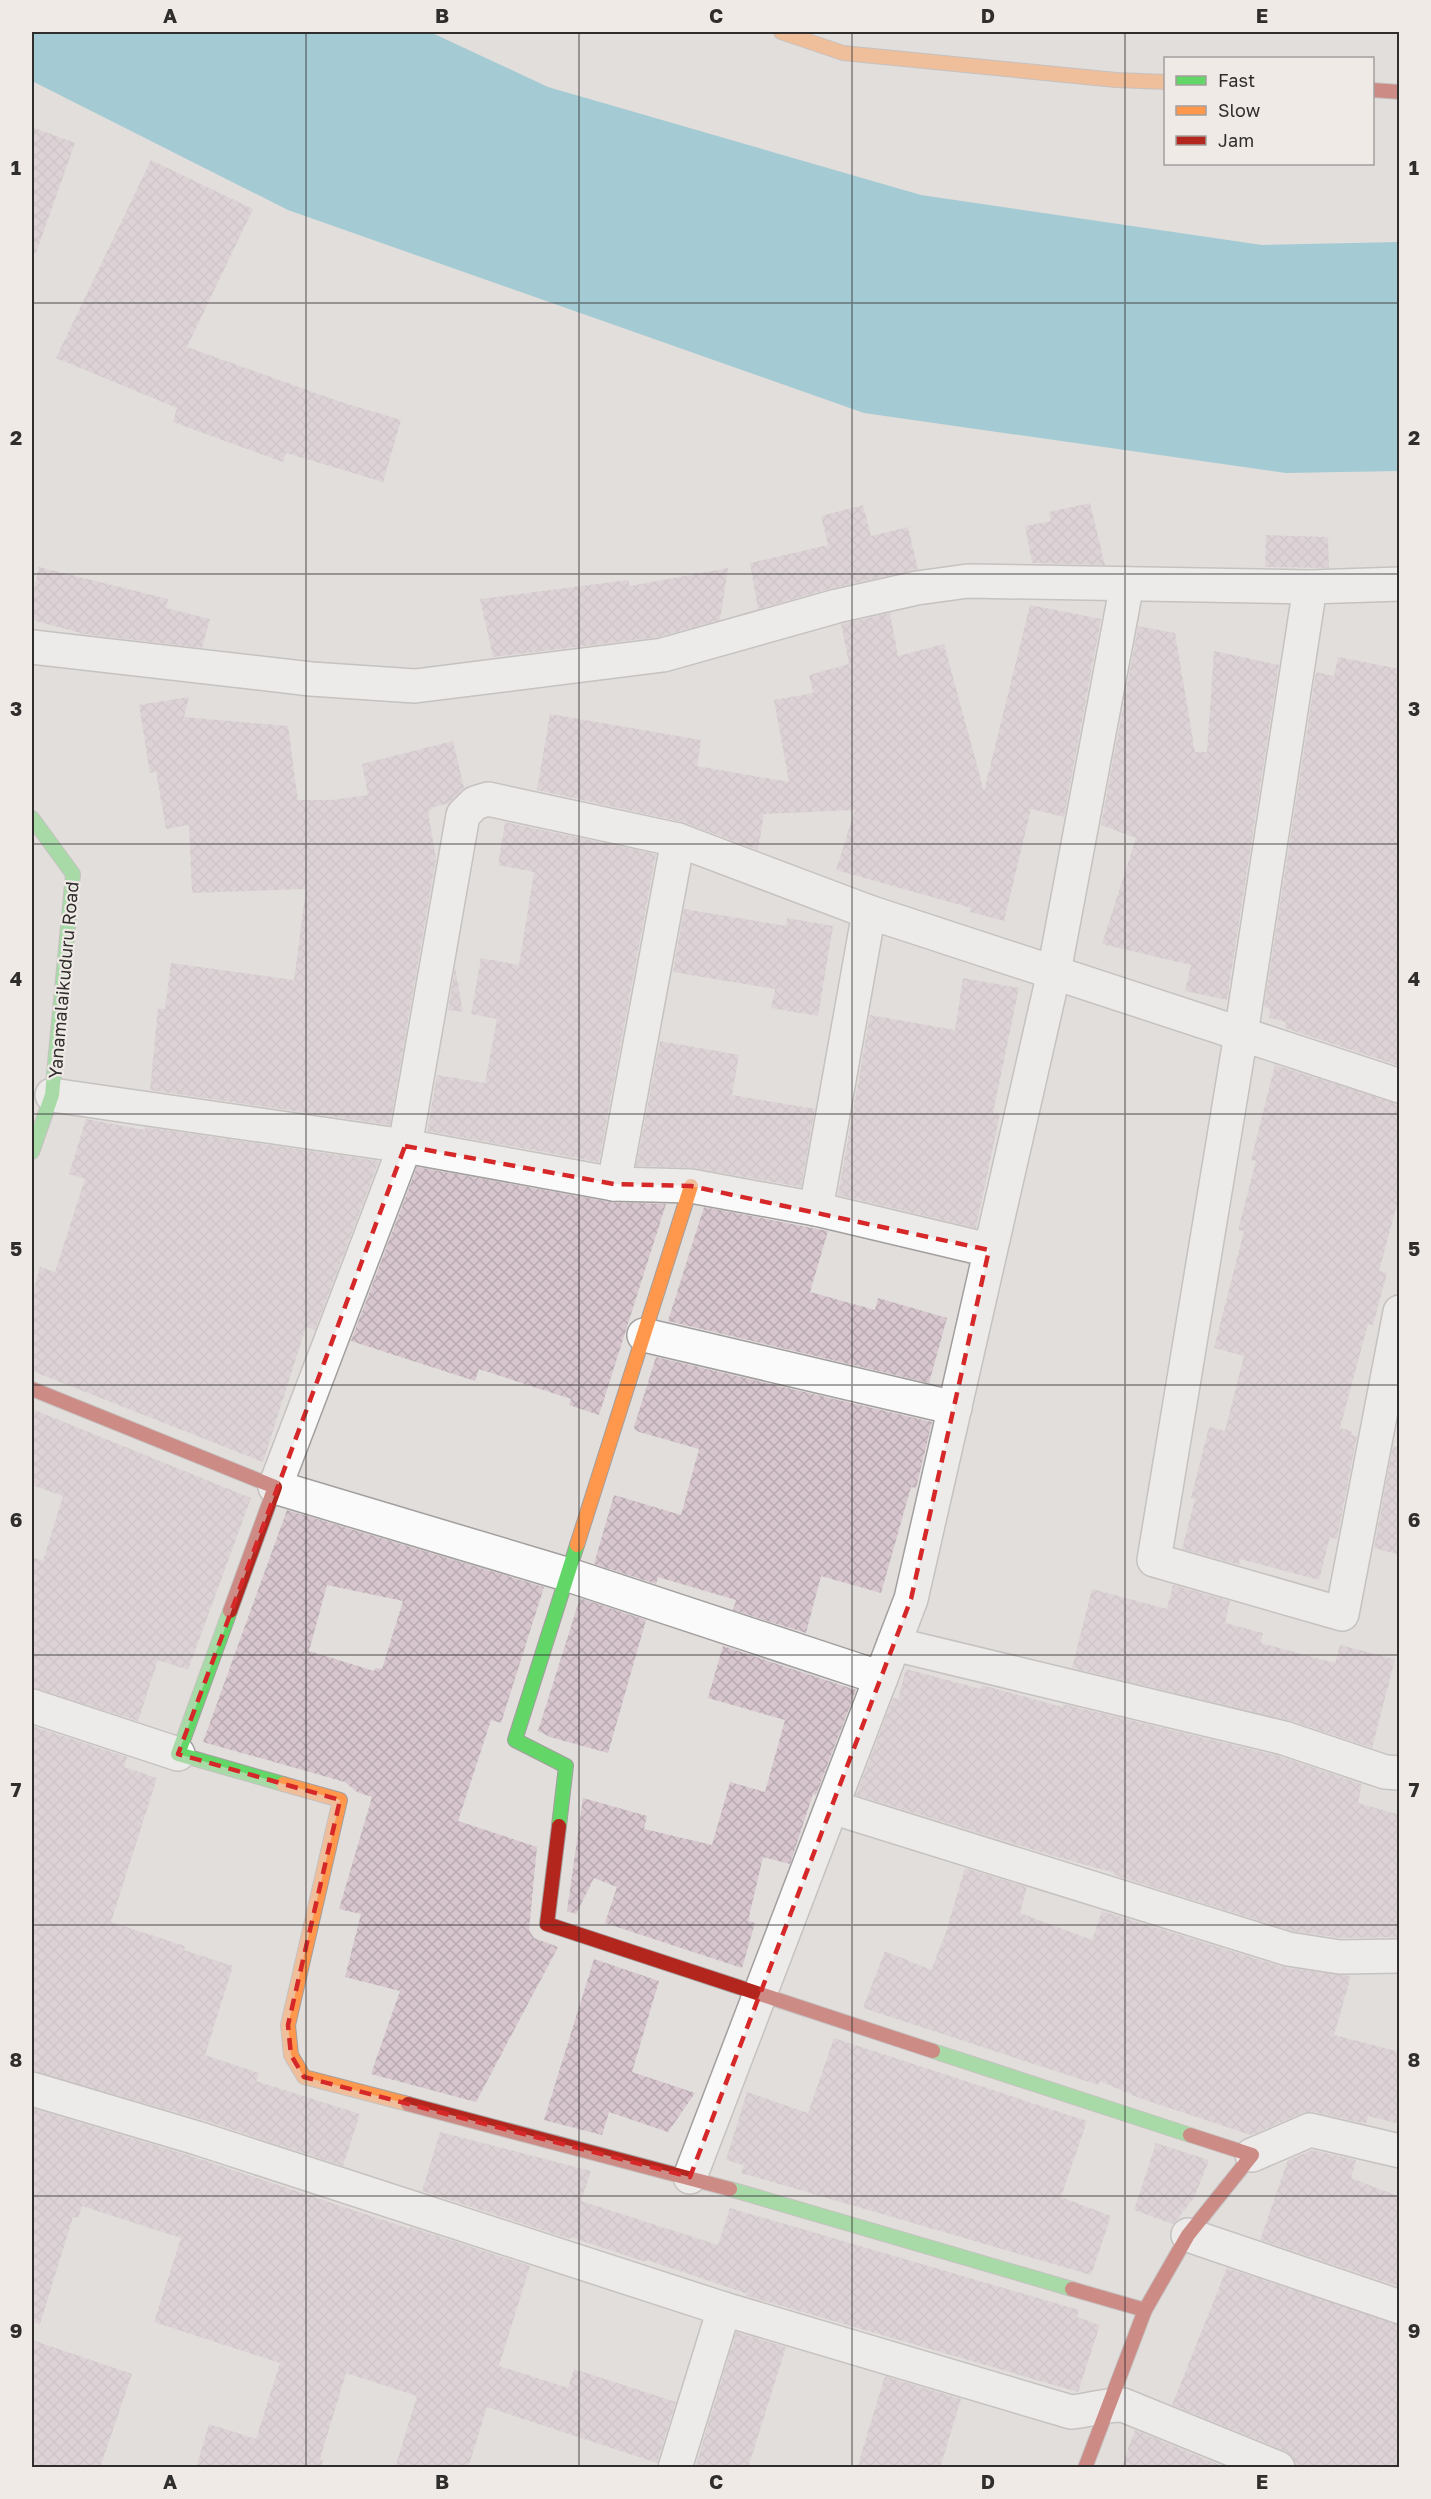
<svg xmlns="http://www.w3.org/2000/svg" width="1431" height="2499" viewBox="0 0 1431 2499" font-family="'Golos Text',sans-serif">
<defs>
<pattern id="building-cross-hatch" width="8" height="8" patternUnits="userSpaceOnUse" patternTransform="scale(1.5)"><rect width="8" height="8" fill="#d7c6ce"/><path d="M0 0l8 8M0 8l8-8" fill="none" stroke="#b9aab1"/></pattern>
</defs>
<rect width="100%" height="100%" fill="#e1dedc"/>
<path fill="#59b2c7" d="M32 32H430L548 87 921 195 1262 245 1399 242V471L1286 473 864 413 288 210 32 81Z"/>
<g fill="url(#building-cross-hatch)" fill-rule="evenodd">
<path d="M32 127 75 143 36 253 32 252Z"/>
<path d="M151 160 253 209 187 347 341 402 401 420 383 482 286 453 283 462 173 422 177 408 56 358Z"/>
<path d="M1090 503 1105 565 1032 563 1025 526 1051 521 1049 512Z"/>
<path d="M863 505 871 536 908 527 918 569 833 588 758 609 750 563 828 545 821 516Z"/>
<path d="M1266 535 1328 537 1329 568 1265 567Z"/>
<path d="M39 567 168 599 166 608 210 619 202 648 84 634 32 620V599Z"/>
<path d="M728 568 720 620 659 637 493 657 480 599 628 580 630 586Z"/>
<path d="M1030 605 1101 619 1064 817 1031 809 1004 921 970 912 971 908 836 870 855 810 764 814 758 850 682 822 537 790 550 714 701 740 697 766 789 782 774 700 813 693 809 675 849 664 841 624 890 613 898 656 944 644 984 791Z"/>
<path d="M1138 626 1175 633 1195 752H1207L1214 651 1279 665 1227 1000 1185 991 1191 965 1102 944 1136 838 1101 825Z"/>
<path d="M1338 657 1400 669V1066L1285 1028 1286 1022 1269 1018 1270 1009 1264 1007 1316 672 1334 676Z"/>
<path d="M189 697 184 717 288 726 298 800H331L368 795 362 764 453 741 464 788 449 803 431 808 432 810 428 811 436 859 390 1125 150 1090 158 1008 165 1009 171 963 294 980 306 889 192 893 189 825 166 829 156 771 150 773 139 705Z"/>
<path d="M505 822 656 854 599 1162 427 1131 437 1075 485 1083 497 1019 471 1014 481 958 519 965 534 872 498 865Z"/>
<path d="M684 909 786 926 787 918 833 926 818 1016 771 1008 775 989 673 972Z"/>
<path d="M455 968 463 1012 448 1010Z"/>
<path d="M963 978 1019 988 993 1113 1000 1114 976 1228 838 1195 870 1015 955 1030Z"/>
<path d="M660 1041 739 1055 732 1095 815 1109 801 1187 694 1168 636 1166Z"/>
<path d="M1275 1065 1400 1104V1193L1379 1271 1387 1273 1373 1325 1368 1324 1340 1428 1352 1431 1351 1435 1357 1436 1337 1539 1330 1537 1319 1580 1240 1559 1239 1565 1182 1549 1195 1499 1191 1498 1209 1427 1225 1431 1244 1356 1214 1348 1244 1231 1238 1230 1256 1161 1251 1160Z"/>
<path d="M86 1119 145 1130V1127L379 1161 315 1330 306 1327 263 1462 32 1371V1295L40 1267 55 1272 85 1179 69 1174Z"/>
<path d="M417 1167 611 1202 666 1204 599 1415 569 1405 571 1399 479 1369 475 1381 351 1341Z"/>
<path d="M704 1207 828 1231 810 1292 875 1310 878 1298 947 1318 929 1383 668 1321Z"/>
<path d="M656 1357 932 1422 916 1488 911 1487 881 1593 821 1576 806 1633 733 1610 736 1600 658 1577 656 1584 594 1564 614 1495 681 1515 699 1449 636 1431 634 1427Z"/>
<path d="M32 1409 251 1498 188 1670 158 1660 138 1721 32 1688V1557L43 1561 63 1496 32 1485Z"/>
<path d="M1393 1446 1400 1447V1555L1374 1548Z"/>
<path d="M287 1510 544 1587 501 1723 491 1720 458 1821 537 1847 529 1930 534 1938 558 1947 476 2102 371 2074 400 1991 345 1977 361 1914 339 1909 372 1797 357 1792 345 1782 203 1742ZM327 1585 403 1601 382 1669 376 1668 374 1671 309 1651Z"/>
<path d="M1173 1585 1230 1601 1225 1623 1263 1633 1261 1643 1335 1663 1340 1645 1395 1659 1372 1748 1288 1720 1072 1668 1092 1589 1167 1609Z"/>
<path d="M580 1598 646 1620 608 1753 550 1737 538 1731Z"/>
<path d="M723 1646 856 1690 816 1795 813 1794 790 1864 763 1857 748 1921 755 1923 742 1968 605 1923 617 1887 594 1878 576 1914 567 1911 583 1798 647 1816 644 1829 712 1845 730 1782 765 1792 785 1720 708 1698Z"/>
<path d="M906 1669 981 1689 982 1685 1062 1707 1063 1704 1279 1756 1362 1784 1358 1803 1400 1815V1937L1341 1938 1292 1931 1114 1875 1115 1873 1057 1857 856 1795 893 1698 898 1699Z"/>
<path d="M32 1726 127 1757 124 1767 157 1778 111 1922 185 1946 184 1950 233 1966 205 2055 259 2073 256 2081 360 2114 343 2166 203 2120 32 2071Z"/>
<path d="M965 1868 1027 1887 1020 1913 1092 1940 1102 1911 1283 1967 1351 1976 1334 2035 1400 2052V2124L1368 2116 1366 2124 1314 2112 1303 2113 1251 2135 1139 2098 1100 2081 1098 2085 863 2008 885 1951 931 1970 945 1935Z"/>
<path d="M594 1959 659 1981 632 2072 695 2093 668 2132 609 2112 602 2135 544 2120Z"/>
<path d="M834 2038 1087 2121 1061 2197 1111 2216 1091 2275 741 2173 744 2165 726 2160 747 2092 808 2113Z"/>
<path d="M32 2108 191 2156 410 2229V2227L530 2266 499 2366 568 2388 574 2369 676 2402 657 2463 487 2407 468 2468H395L417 2396 346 2373 320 2459 323 2460 321 2468H196L209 2424 256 2439 280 2363 154 2322 181 2238 82 2206 78 2218 73 2217 40 2324 32 2322Z"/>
<path d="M440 2132 591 2171 581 2201 718 2245 730 2208 1079 2310 1077 2317 1100 2325 1078 2392 747 2296 748 2294 647 2260 646 2262 570 2237V2239L422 2191Z"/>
<path d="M1156 2143 1209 2160 1194 2198 1173 2224 1134 2210Z"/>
<path d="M1312 2150 1356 2160 1351 2178 1400 2197V2287L1260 2240 1288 2160Z"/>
<path d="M1227 2268 1400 2325V2468H1296L1293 2457 1285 2451 1172 2405Z"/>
<path d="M736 2332 786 2347 748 2468H695Z"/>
<path d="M32 2340 132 2374 100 2468H32Z"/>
<path d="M885 2376 961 2399 940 2468H857Z"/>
<path d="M1135 2430 1227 2468H1121Z"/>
</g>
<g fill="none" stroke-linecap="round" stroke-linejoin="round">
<g stroke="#a29f9e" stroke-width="36">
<g id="street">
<path d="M1310 587 1241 1034 1154 1560 1342 1614 1400 1312"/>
<path d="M32 647 311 679 415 686 663 655 837 606 917 588 968 581 1310 587 1400 584"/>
<path d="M52 1095 405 1146 463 815 475 803 488 799 678 840 869 912 1400 1086"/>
<path d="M614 1184 678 840"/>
<path d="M816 1209 869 912"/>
<path d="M644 1335 955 1408"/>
<path d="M894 1644 1284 1738 1385 1772 1400 1773"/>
<path d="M881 1678 569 1575 275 1487 405 1146 614 1184 691 1186 816 1209 989 1250"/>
<path d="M32 1706 178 1754"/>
<path d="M832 1807 1288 1949 1340 1957 1400 1956"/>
<path d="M32 2089 197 2138 724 2309 1071 2412C1089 2411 1105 2404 1123 2405L1278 2468"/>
<path d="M1252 2155 1310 2130 1400 2151"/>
<path d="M690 2177 911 1599 1054 972 1127 584"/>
<path d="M1188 2235 1400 2307"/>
<path d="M675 2468 724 2309"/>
</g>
</g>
<g stroke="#a29f9e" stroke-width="16">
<g id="fast">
<path d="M32 818 73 874 52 1095 32 1152"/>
<path d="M230 1611 178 1754 283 1784"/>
<path d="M559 1826 566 1766 515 1740 577 1545"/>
<path d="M933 2051 1190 2135"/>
<path d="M730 2189 1072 2289"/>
</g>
</g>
<g stroke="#a29f9e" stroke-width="16">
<g id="slow">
<path d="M781 32 843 53 1116 80 1166 82"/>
<path d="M577 1545 691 1186"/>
<path d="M283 1784 340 1800 288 2025 291 2055 304 2077 408 2104"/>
</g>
</g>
<g stroke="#a29f9e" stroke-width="16">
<g id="jam">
<path d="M1372 90 1400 92"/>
<path d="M32 1389 275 1487 230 1611"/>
<path d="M559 1826 547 1924 933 2051"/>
<path d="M408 2104 730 2189"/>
<path d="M1072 2289 1145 2310"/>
<path d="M1085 2468 1145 2310 1188 2235 1252 2155 1190 2135"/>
</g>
</g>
<use href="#street" stroke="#fafafa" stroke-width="33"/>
<use href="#fast" stroke="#63d668" stroke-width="14"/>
<use href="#slow" stroke="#ff974d" stroke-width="14"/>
<use href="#jam" stroke="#b3261e" stroke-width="14"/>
</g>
<path d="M0 0H1431V2499H0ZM405 1146 614 1184 691 1186 989 1250 911 1599 690 2177 304 2077 291 2055 288 2025 340 1800 178 1754Z" fill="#e1dedc" fill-opacity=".55" fill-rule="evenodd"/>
<path fill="none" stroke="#d62828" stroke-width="4.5" stroke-dasharray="12 8" stroke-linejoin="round" d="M405 1146 614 1184 691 1186 989 1250 911 1599 690 2177 304 2077 291 2055 288 2025 340 1800 178 1754Z"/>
<path fill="none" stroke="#302e2d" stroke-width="1.5" stroke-opacity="0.55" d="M306 32V2468M579 32V2468M852 32V2468M1125 32V2468M32 303H1400M32 574H1400M32 844H1400M32 1114H1400M32 1385H1400M32 1655H1400M32 1925H1400M32 2196H1400"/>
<g text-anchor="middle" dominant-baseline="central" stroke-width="4.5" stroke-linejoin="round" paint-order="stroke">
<g font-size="18" fill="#302e2d" stroke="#f0eae7">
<text transform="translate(63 980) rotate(-85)">Yanamalaikuduru Road</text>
</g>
</g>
<rect width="1431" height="2499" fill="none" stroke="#f0eae7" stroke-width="66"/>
<rect x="1164" y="57" width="210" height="108" fill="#f0eae7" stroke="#a39f9d" stroke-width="1.5"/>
<rect x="1176" y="76" width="30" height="9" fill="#63d668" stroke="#a39f9d" stroke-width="1.5"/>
<text x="1218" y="87" font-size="18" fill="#302e2d">Fast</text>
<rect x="1176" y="106" width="30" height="9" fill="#ff974d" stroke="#a39f9d" stroke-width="1.5"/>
<text x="1218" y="117" font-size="18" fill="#302e2d">Slow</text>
<rect x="1176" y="136" width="30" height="9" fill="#b3261e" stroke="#a39f9d" stroke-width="1.5"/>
<text x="1218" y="147" font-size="18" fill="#302e2d">Jam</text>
<rect x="33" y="33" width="1365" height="2433" fill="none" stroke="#302e2d" stroke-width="2"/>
<g font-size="20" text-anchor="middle" font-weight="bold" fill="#302e2d">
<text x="170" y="23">A</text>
<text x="442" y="23">B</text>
<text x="716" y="23">C</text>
<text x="988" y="23">D</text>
<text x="1262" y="23">E</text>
<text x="16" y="175">1</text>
<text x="1414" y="175">1</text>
<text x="16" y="445">2</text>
<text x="1414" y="445">2</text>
<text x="16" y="716">3</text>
<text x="1414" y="716">3</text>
<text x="16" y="986">4</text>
<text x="1414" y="986">4</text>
<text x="16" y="1256">5</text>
<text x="1414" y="1256">5</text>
<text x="16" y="1527">6</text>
<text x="1414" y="1527">6</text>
<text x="16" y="1797">7</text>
<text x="1414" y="1797">7</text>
<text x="16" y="2067">8</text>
<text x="1414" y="2067">8</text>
<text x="16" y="2338">9</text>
<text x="1414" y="2338">9</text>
<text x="170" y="2489">A</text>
<text x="442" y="2489">B</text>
<text x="716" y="2489">C</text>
<text x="988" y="2489">D</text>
<text x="1262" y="2489">E</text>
</g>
</svg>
